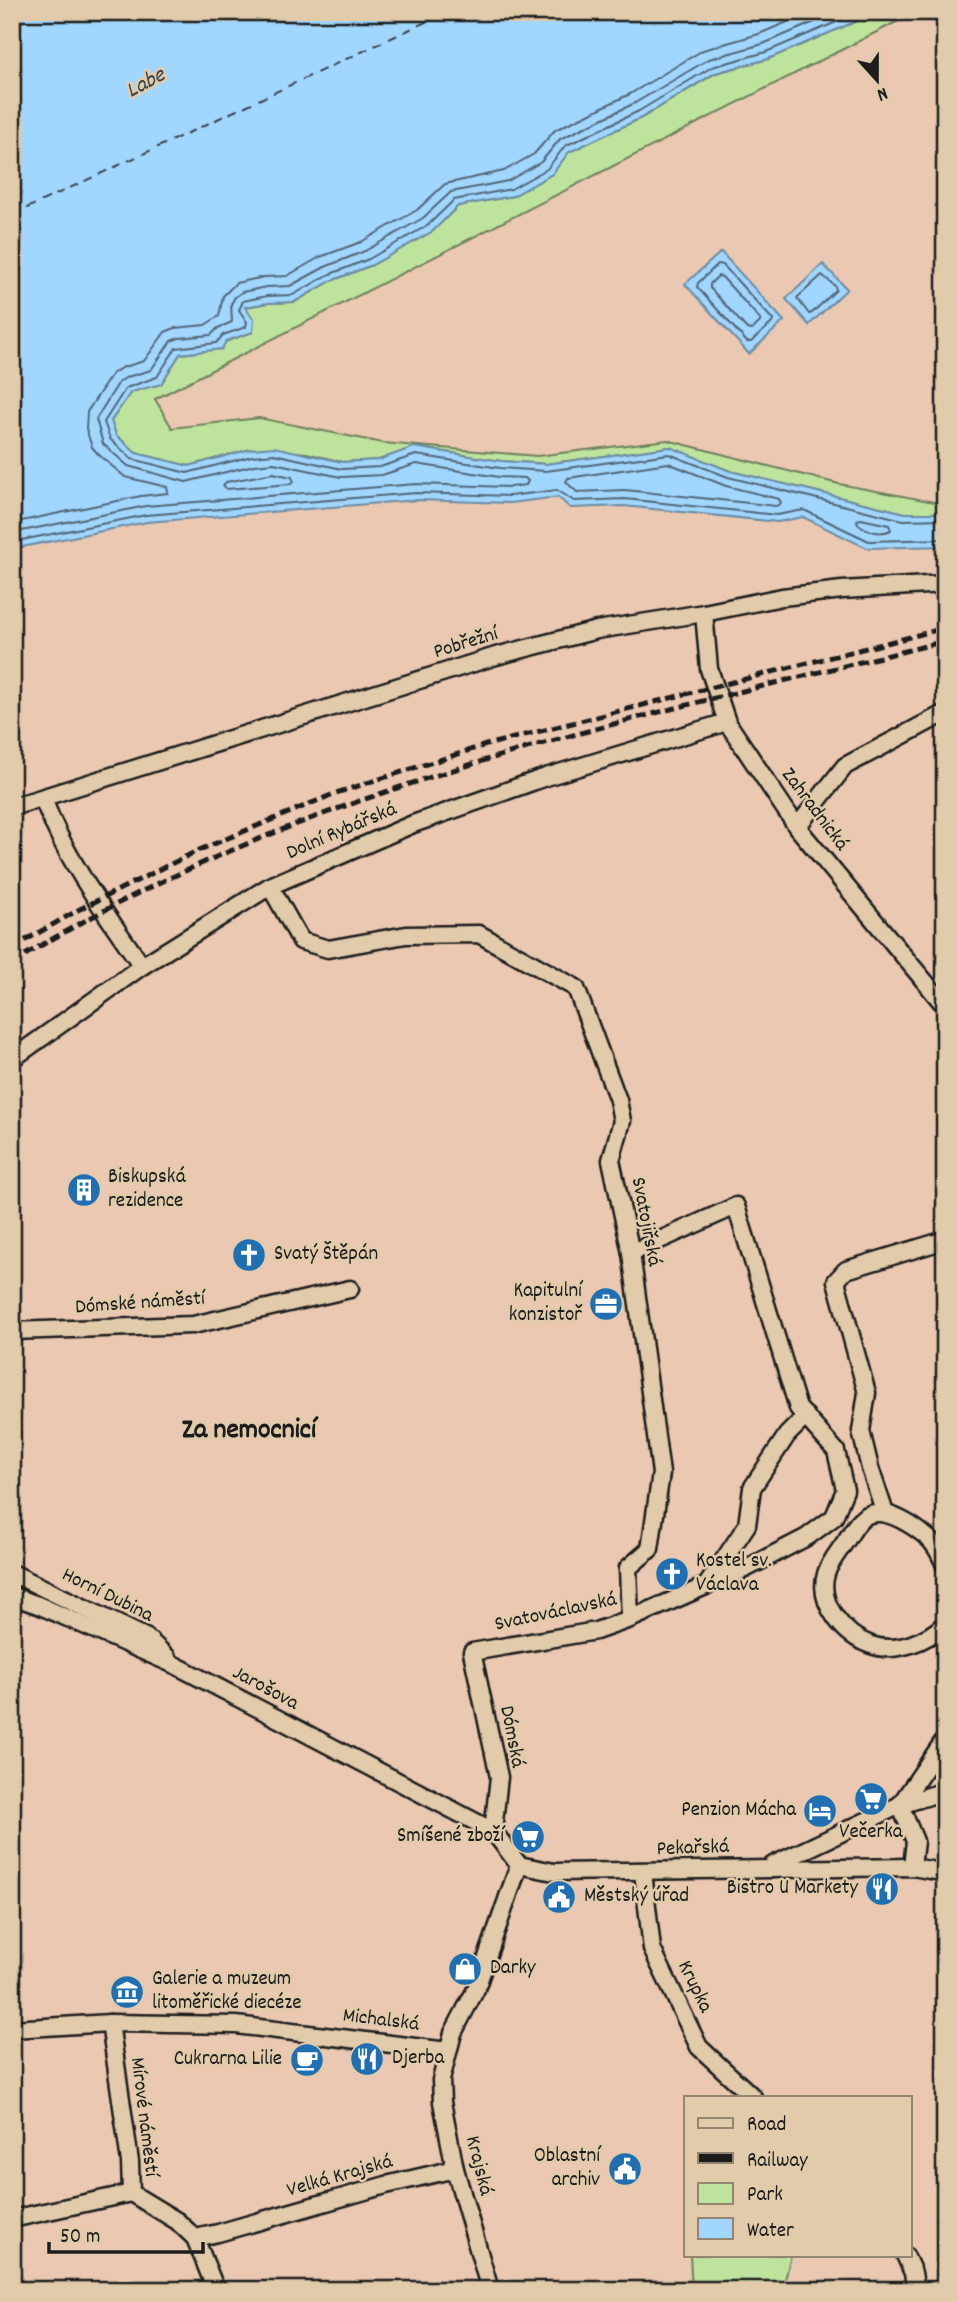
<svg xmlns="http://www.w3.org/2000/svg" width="957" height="2302" viewBox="0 0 957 2302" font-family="Dekko,sans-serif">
<rect width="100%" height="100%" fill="#eac8b1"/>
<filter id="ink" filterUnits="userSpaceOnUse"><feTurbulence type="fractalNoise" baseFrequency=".0143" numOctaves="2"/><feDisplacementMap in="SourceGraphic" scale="14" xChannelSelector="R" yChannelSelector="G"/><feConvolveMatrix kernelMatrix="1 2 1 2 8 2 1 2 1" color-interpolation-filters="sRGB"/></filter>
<g filter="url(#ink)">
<g fill="#bee39d" stroke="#6d805c" stroke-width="2">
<path d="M878 12H916L155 399 172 428 259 418 383 443 537 456 667 440 839 484 945 504V513H905L730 471 670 447 546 464 501 461 414 447 379 460 342 462 307 453 251 449 189 466 136 453 116 435 111 421 131 392 161 384 180 354 197 352 253 332 245 307 268 303 295 302 331 281 372 265 433 231 458 206 513 196 552 174 569 152 643 117 716 73 768 59Z"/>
<path d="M690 2255H791L785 2280 800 2290H692Z"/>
</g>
<g fill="#a0d6ff" stroke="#6b8ca4" stroke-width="2">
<path d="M12 12H878L768 59 715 73 643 117 569 152 552 174 513 196 458 206 433 231 372 265 331 281 294 302 268 303 245 307 254 320 253 332 226 341 222 349 180 354 161 384 131 392 111 421 116 435 136 453 189 466 251 449 274 447 342 462 379 460 414 447 501 461 546 464 670 447 730 471 905 513H945V546L867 548 803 517 778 522 624 506 570 508 558 497 510 503 417 500 147 522 12 549Z"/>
<path d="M721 252 784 321 749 354 685 284Z"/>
<path d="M823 264 847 289 809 325 786 299Z"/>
</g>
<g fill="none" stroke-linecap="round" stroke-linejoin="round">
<g stroke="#516677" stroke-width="2">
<path d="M860 12 766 52 712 67 639 111 565 146 547 169 511 189 454 200 428 225 369 259 328 275 293 295 267 296 243 301 239 310 247 322 246 327 223 335 216 343 176 348 157 377 126 388 104 422 110 439 132 459 187 473 252 456 274 454 342 469 380 467 416 455 500 468 546 471 669 454 728 477 903 520 945 519"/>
<path d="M718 264 723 265 773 320 772 323 751 342H747L697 287 698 283Z"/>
<path d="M822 275 835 286 836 290 812 313 809 314 797 298Z"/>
<path d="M718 276 722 277 760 319V322L752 330 747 329 710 288V284Z"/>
<path d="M668 463 726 486 779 499 781 503 776 506 625 490 577 492 566 482 568 478Z"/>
<path d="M273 473 292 477 294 482 291 484 227 489 223 486 226 482Z"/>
<path d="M861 519 889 525 891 530C879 536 868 531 858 524L857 520Z"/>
<path d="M12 523 141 496 168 493 167 487 125 477 99 455 92 447 86 429 87 412 112 374 121 368 144 361 165 332 175 328 205 325 219 316 223 296 236 283 264 277 287 276 320 257 361 242 417 210 445 184 504 171 534 154 555 130 630 94 703 50 759 34 811 12"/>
<path d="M12 533 146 506 416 484 509 487 526 485 528 481 525 478 499 477 416 464 382 475 341 477 274 463 254 465 186 482 128 466 103 444 96 419 119 382 127 377 151 370 171 341 179 338 211 335 218 328 232 322 231 304 235 297 242 292 266 287 290 286 325 267 365 251 423 218 451 192 508 181 541 162 560 139 635 103 709 59 763 44 838 12"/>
<path d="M12 542 146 515 416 493 510 496 557 490 574 501 625 499 777 515 804 510 869 541 945 539"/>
</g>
<path stroke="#364149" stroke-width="2" stroke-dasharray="9 7" stroke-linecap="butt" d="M12 215 447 12"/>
<g stroke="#1c1c1c" stroke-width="21">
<g id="street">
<path d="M704 613 709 669 727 722 797 827 945 1006"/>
<path d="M43 798C64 857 106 914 142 966"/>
<path d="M12 807 496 656 597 630 704 613 782 597 842 590 945 584"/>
<path d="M797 827 845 766 945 713"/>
<path d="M270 886 301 941 328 949 406 935 479 934 576 988 618 1100 622 1121 611 1160 631 1253 661 1473 650 1549 628 1568 630 1619"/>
<path d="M12 1059 142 966 270 886 413 824 546 777 727 722"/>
<path d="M12 1331 193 1325 350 1289"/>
<path d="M885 1513 870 1468 861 1431 867 1393 836 1281 846 1270 945 1240"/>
<path d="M945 1565C941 1556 935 1544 928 1538 914 1526 889 1509 870 1514 858 1518 852 1532 845 1542 839 1551 829 1563 826 1574 817 1604 845 1636 871 1645 896 1654 927 1641 945 1624"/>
<path d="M12 1573 147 1638 167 1657"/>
<path d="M707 1585 747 1525 752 1488 787 1435 806 1416"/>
<path d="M12 1596 38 1605 177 1666 493 1831 519 1865 554 1872 912 1867 936 1871 945 1875"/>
<path d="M900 1805 945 1739"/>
<path d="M900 1805 915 1841 912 1867"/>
<path d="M493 1831 499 1777 472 1652 596 1631 630 1619 747 1568 807 1537 834 1517 845 1490 836 1451 798 1408 736 1206 631 1253"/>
<path d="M773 1865 900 1805 945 1791"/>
<path d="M643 1872 652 1949 699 2047 753 2097"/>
<path d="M110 2023 130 2162 131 2193"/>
<path d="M12 2029 110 2023 236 2025 448 2051"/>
<path d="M131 2193 177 2221 195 2238 216 2290"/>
<path d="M12 2219 131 2193"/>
<path d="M195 2238 218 2233 386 2185 455 2169"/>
<path d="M905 2255 913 2273 916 2290"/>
<path d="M490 2290 455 2169 442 2102 441 2080 453 2033 476 1989 519 1865"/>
</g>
</g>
<use href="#street" stroke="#e1cbaa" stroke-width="16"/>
<g stroke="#1c1c1c" stroke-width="5" stroke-dasharray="10 5" stroke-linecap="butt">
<path d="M12 948 78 910 197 851 336 793 486 745 945 628"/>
<path d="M12 963C297 787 624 722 945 641"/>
</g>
</g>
</g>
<defs>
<g id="building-disc" transform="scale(1.75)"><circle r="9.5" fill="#1f6fb2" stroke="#e1cbaa"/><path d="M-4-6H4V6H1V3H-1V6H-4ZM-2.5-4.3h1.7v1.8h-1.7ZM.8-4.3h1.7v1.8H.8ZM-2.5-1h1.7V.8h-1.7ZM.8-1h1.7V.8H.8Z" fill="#fff"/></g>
<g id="church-disc" transform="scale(1.75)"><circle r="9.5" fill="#1f6fb2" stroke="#e1cbaa"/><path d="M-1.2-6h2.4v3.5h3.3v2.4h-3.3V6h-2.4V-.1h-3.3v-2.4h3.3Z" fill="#fff"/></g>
<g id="office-disc" transform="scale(1.75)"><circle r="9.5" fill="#1f6fb2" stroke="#e1cbaa"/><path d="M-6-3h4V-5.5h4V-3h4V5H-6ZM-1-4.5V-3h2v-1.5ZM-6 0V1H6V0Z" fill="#fff"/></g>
<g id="supermarket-disc" transform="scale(1.75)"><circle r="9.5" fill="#1f6fb2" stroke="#e1cbaa"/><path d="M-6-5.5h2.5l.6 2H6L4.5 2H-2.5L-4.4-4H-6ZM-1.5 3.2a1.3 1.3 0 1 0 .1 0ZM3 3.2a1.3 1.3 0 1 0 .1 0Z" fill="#fff"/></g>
<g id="hotel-disc" transform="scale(1.75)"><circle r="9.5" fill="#1f6fb2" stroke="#e1cbaa"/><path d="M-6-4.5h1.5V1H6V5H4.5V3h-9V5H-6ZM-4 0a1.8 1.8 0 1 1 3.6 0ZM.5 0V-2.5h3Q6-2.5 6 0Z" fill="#fff"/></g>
<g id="restaurant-disc" transform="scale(1.75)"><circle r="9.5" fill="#1f6fb2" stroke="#e1cbaa"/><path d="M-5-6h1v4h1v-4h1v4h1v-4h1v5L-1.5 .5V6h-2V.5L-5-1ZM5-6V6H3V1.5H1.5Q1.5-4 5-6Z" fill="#fff"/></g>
<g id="civic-disc" transform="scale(1.75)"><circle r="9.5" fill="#1f6fb2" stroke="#e1cbaa"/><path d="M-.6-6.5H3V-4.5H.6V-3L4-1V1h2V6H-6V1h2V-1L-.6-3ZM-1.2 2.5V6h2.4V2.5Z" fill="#fff"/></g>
<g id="shop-disc" transform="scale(1.75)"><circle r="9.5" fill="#1f6fb2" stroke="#e1cbaa"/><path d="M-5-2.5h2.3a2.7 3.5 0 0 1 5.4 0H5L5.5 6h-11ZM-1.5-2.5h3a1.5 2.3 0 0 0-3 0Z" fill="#fff"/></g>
<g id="museum-disc" transform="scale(1.75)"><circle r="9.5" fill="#1f6fb2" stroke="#e1cbaa"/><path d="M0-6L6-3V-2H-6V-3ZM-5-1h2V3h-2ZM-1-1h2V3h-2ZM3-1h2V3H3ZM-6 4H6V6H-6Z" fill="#fff"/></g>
<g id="cafe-disc" transform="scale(1.75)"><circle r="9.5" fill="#1f6fb2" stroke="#e1cbaa"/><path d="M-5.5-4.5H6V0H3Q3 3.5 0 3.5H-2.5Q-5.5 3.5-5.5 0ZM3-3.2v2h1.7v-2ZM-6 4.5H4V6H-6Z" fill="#fff"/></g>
</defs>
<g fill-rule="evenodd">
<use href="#building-disc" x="84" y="1190"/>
<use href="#church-disc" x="249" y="1255"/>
<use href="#office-disc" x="606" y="1304"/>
<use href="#church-disc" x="672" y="1574"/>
<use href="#supermarket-disc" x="871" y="1799"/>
<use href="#hotel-disc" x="820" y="1811"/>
<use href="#supermarket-disc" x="528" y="1837"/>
<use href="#restaurant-disc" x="882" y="1889"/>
<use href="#civic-disc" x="559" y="1897"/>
<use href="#shop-disc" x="465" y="1969"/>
<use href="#museum-disc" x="127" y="1992"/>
<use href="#restaurant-disc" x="367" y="2059"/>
<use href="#cafe-disc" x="307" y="2060"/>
<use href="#civic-disc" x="625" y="2169"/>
</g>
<g text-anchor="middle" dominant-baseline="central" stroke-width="5" stroke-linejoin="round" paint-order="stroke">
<g font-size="21" fill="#1c1c1c" stroke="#e1cbaa">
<text transform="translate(466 644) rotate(-17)">Pobřežní</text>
<text transform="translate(814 810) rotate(53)">Zahradnická</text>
<text transform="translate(342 832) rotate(-23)">Dolní Rybářská</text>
<text transform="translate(645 1222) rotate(79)">Svatojiřská</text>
<text transform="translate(140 1304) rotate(-4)">Dómské náměstí</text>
<text transform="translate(107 1596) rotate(26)">Horní Dubina</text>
<text transform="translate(556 1613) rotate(-12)">Svatováclavská</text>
<text transform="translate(265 1689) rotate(28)">Jarošova</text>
<text transform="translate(511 1737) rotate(79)">Dómská</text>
<text transform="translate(693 1849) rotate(-2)">Pekařská</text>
<text transform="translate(694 1987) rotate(64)">Krupka</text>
<text transform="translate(381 2021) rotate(7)">Michalská</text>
<text transform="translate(143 2117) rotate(83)">Mírové náměstí</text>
<text transform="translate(478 2166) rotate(76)">Krajská</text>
<text transform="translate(340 2177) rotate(-16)">Velká Krajská</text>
</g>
<g font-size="21" fill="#1c1c1c" stroke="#e1cbaa" text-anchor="start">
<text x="108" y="1178">Biskupská<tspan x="108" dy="24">rezidence</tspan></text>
<text x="274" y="1255">Svatý Štěpán</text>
<text x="582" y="1292" text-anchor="end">Kapitulní<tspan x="582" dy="24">konzistoř</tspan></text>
<text x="696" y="1562">Kostel sv.<tspan x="696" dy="24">Václava</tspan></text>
<text x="796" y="1811" text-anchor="end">Penzion Mácha</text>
<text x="871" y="1833" text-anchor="middle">Večerka</text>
<text x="504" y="1837" text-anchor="end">Smíšené zboží</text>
<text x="858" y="1889" text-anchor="end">Bistro U Markety</text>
<text x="584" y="1897">Městský úřad</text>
<text x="490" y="1969">Darky</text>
<text x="152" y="1980">Galerie a muzeum<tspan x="152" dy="24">litoměřické diecéze</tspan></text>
<text x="392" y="2059">Djerba</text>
<text x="282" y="2060" text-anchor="end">Cukrarna Lilie</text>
<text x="600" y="2157" text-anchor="end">Oblastní<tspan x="600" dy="24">archiv</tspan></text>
</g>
<g font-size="23" font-style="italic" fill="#364149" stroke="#e1cbaa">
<text transform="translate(146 84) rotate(-28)">Labe</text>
</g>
<g font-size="28" font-weight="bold" fill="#1c1c1c" stroke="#e1cbaa">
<text x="249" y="1432">Za nemocnicí</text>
</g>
</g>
<rect width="957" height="2302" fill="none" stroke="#e1cbaa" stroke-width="42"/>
<rect x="21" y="21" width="915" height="2260" fill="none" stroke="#1c1c1c" stroke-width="2.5" filter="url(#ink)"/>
<rect x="684" y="2096" width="228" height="161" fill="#e1cbaa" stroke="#928571" stroke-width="2"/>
<rect x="698" y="2118" width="35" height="10" fill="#e1cbaa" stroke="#928571" stroke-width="2"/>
<text x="747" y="2130" font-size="21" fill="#1c1c1c">Road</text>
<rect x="698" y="2153" width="35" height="10" fill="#1c1c1c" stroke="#928571" stroke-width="2"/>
<text x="747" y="2166" font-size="21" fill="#1c1c1c">Railway</text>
<rect x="698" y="2183" width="35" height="21" fill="#bee39d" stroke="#928571" stroke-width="2"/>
<text x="747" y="2200" font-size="21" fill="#1c1c1c">Park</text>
<rect x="698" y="2218" width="35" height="21" fill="#a0d6ff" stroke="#928571" stroke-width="2"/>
<text x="747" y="2236" font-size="21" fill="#1c1c1c">Water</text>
<g transform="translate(877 80) rotate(159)" stroke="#e1cbaa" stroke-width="5" paint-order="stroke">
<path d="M0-5L12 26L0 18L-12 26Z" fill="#1c1c1c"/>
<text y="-10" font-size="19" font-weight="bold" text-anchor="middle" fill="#1c1c1c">N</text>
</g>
<path d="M49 2242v10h154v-10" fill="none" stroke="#1c1c1c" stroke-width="3.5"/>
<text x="60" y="2242" font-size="21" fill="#1c1c1c" stroke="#e1cbaa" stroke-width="5" paint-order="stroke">50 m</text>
</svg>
